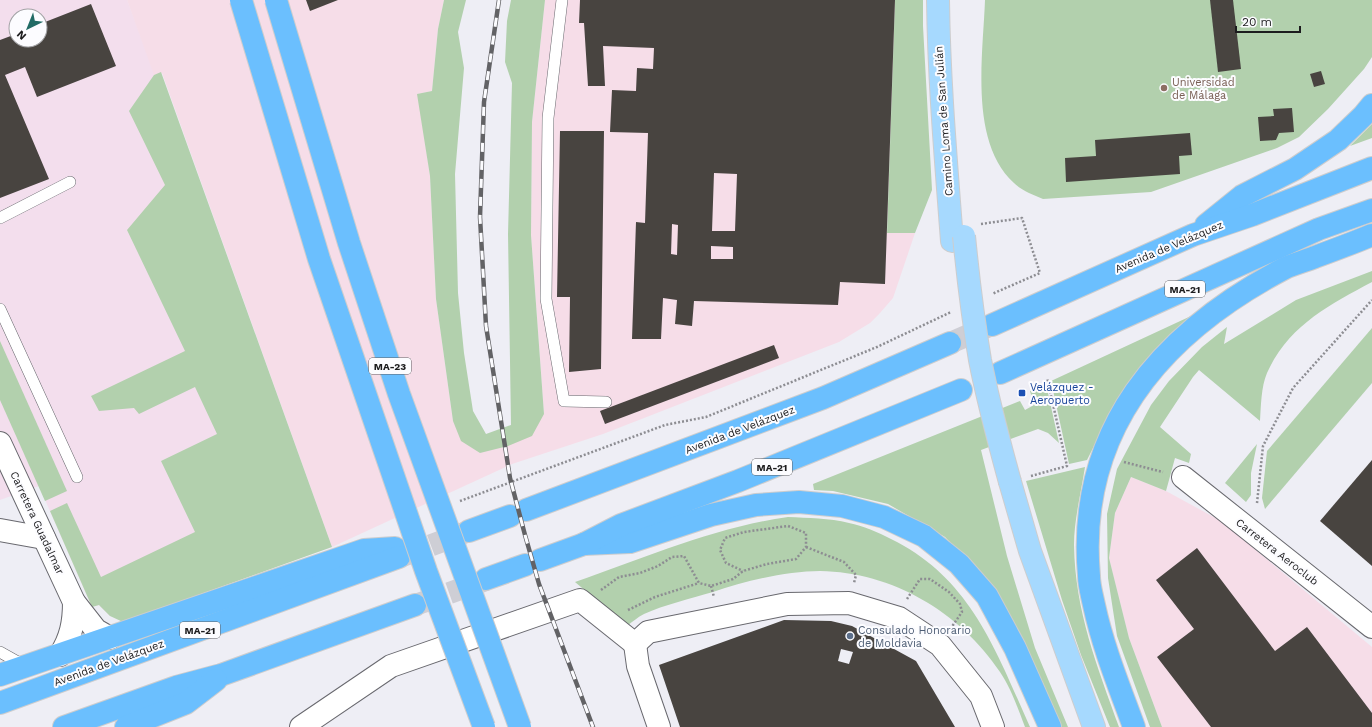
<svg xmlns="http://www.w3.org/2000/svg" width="1372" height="727" viewBox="0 0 1372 727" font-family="'Work Sans',sans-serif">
<rect width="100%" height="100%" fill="#eeeef5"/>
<path fill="#f3deed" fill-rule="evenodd" d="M0 0H127L332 547 110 616 99 605 92 607 39 486 0 500ZM16 16H40V40H16Z"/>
<g fill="#f6dde8">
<path d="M127 0H444L438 29 432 91 418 94 430 176 436 299 453 421 480 453 544 414 531 235 532 122 545 0H895L887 233H915L893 298 880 313 870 323 839 342 603 434 512 464 332 547 162 73 154 75Z"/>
<path d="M1131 477 1166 491 1221 521 1372 647V727H1162L1129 638 1109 558 1115 513Z"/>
</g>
<g fill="#b2d0ad">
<path d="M444 0H466L458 32 464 68 455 174 458 293 464 353 473 411 486 434 511 425 508 234 512 83 505 62 507 21 511 0H545L532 122 531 235 544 414 532 436 508 446 480 453 461 441 453 421 436 299 430 176 417 94 432 91 438 29Z"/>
<path d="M895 0H923V26L932 190 915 233H887Z"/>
<path d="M985 0H1372V57L1364 69 1328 109 1299 137 1277 148 1151 192 1043 199C1033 195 1022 191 1014 183 969 142 983 56 985 0Z"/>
<path d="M161 72 332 547 123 622 110 616 99 605 92 607 50 511 67 503 101 577 195 532 161 461 217 434 195 387 139 414 134 408 99 411 91 396 185 351 127 230 165 185 129 111 154 75Z"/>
<path d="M1372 124V138L1350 146Z"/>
<path d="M1372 271V282C1329 305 1288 326 1267 373 1261 387 1261 406 1260 421L1199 370 1193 377 1160 427 1191 454 1189 463 1175 458 1166 491 1131 477 1115 513 1109 558 1129 638 1162 727H1150L1117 636 1108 578 1107 514 1117 469 1151 405 1169 381 1202 347 1227 327 1224 344 1296 300Z"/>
<path d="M1191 316 1148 360 1103 428 1087 460 1069 464 1051 381Z"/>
<path d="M1372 328V383L1265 509 1262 498 1267 451Z"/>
<path d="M0 341 67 491 45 501 0 400Z"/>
<path d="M1046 384 1059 443 1048 433 1038 429 981 450 1007 556 1035 648 1068 727H1061L1027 651 991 586 945 537 888 504 833 491 814 490 813 484 1020 401 1025 410 1034 405 1030 391Z"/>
<path d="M1257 444 1251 473V495L1246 502 1225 483Z"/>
<path d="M1085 467C1081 493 1074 520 1074 545 1075 611 1097 666 1119 727H1110L1081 655 1062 600 1026 481Z"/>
<path d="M788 517C808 518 829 518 849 523 863 526 878 532 891 539 971 578 996 651 1030 727H1025C1018 709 1011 688 1000 672 960 612 892 572 820 571 787 571 745 581 713 592 692 598 664 605 644 614 638 617 632 622 627 626L575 582C644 558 715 527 788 517Z"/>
</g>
<g fill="#484440" fill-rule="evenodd">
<path d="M306 0H338L310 11Z"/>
<path d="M580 0H895L885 284 840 282 838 305 694 301 692 326 675 324 677 300 663 298 661 339H632L636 222 645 223 648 133 610 132 612 90 636 91 637 68 653 69 654 48 603 46 605 86H588L584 23H579ZM714 173 737 174 735 231H712ZM672 224 678 225 677 255 671 254ZM711 246 733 247V259H711Z"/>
<path d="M1210 0H1233L1241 69 1218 72Z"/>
<path d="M91 4 116 66 37 97 25 67 5 75 49 179 0 198V40L16 34V40H40V24Z"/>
<path d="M1321 71 1325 84 1314 87 1310 74Z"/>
<path d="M1292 108 1294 132 1279 133 1276 140 1260 141 1258 117 1274 116 1273 109Z"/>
<path d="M560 131H604L601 369 569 372 570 297H557Z"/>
<path d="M1190 133 1192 155 1179 156 1180 174 1066 182 1065 158 1096 156 1095 140Z"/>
<path d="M774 345 779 358 605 424 600 411Z"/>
<path d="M1372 460V566L1320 521Z"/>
<path d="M1197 548 1275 651 1307 627 1372 713V727H1211L1157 657 1194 629 1156 580Z"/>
<path d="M784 620 831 621 852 626 916 661 955 727H680L659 665ZM841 649 853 652 849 664 838 661Z"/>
</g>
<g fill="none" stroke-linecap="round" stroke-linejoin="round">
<g stroke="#ceced5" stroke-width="22" stroke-dasharray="22 11" stroke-linecap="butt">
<path d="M950 343 992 325"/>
<path d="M400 557 469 531"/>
<path d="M418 604 486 580"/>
</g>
<g stroke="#68686e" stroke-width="12">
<g id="service">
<path d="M562 0 548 118 546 299 564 401 606 402"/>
<path d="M0 218 70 182"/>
<path d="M0 309 77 477"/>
<path d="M0 652 25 666"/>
</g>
</g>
<g stroke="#68686e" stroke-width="24">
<g id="minor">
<path d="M1183 477 1372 627"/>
<path d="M0 530 44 538"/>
<path d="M635 644 648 632 787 604 849 603 899 618 940 645 981 696 993 727"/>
<path d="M635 644 638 666 659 727"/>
<path d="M301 727 391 666 580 600 635 644"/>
</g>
</g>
<g stroke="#68686e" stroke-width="24">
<g id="tertiary">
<path d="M0 443 74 602 96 630 110 638"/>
<path d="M60 655C71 638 74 622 74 602"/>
</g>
</g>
<g stroke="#cdcdce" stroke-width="24">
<g id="primary">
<path d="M938 0C939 81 946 161 952 241"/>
<path d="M1010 482 1030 551 1094 727"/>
</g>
</g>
<g stroke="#cdcdce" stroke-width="24">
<g id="motorway">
<path d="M1206 225 1242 196 1295 169 1338 140 1363 116 1372 105"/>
<path d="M992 325 1193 235 1252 215 1372 168"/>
<path d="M1000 373 1319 229 1372 210"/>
<path d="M526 510 823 398 950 343"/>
<path d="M469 531 510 516"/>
<path d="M584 544 630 542 711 515 756 505 799 502 842 506 884 517 924 536 959 564 987 596 1015 648 1050 727"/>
<path d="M540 560 584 544 621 525 738 481 961 390"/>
<path d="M486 579 525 565"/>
<path d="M0 675 364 550 395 548"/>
<path d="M0 703 399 557"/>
<path d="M64 727 176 687 221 675 415 605"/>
<path d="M126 727 186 703 216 680"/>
<path d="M1134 727C1119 686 1103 647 1094 605 1092 595 1089 586 1089 576 1076 430 1161 333 1285 268 1294 264 1305 261 1315 257 1334 250 1353 243 1372 235"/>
</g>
</g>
<g stroke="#8d8d92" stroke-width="2.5" stroke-dasharray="2 2" stroke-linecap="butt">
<path d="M981 224 1022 218 1040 273 992 294"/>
<path d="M1124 462 1163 472"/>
<path d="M1031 476 1067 466 1047 378"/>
<path d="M460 501 665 425 706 417 877 347 951 312"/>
<path d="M1257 503 1263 446 1293 388 1372 300"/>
<path d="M806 547 844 562 856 575 854 583"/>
<path d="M711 586 714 597"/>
<path d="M601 590 619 577 640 573 658 566 672 557 684 556 699 583 711 586 733 579 743 571 767 564 796 559 806 547V533L788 526 744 532 725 538 720 550 726 563 743 571"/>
<path d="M907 599 920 579H930L949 592 960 604 962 612 951 628"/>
<path d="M628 610 655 597 699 583"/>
</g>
<use href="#service" stroke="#fff" stroke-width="11"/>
<use href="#minor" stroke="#fff" stroke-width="22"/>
<use href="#tertiary" stroke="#fff" stroke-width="22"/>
<use href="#primary" stroke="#a6d9fe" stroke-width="22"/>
<use href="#motorway" stroke="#6bbffe" stroke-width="22"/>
<g stroke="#626265" stroke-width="4.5">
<path id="rail" d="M499 0 484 102 480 217 486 326 510 478 525 535 539 584 593 727"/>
</g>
<use href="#rail" stroke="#fcfcff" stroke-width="3" stroke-dasharray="9" stroke-linecap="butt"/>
<g stroke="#cdcdce" stroke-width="24" stroke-linecap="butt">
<path id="primary-bridge" d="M964 236C968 277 973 319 980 360 988 401 999 442 1010 482"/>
</g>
<g stroke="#cdcdce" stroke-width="24" stroke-linecap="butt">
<g id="motorway-bridge">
<path d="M241 0 319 259 426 571 484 727"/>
<path d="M276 0 349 243 399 394 520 727"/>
</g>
</g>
<use href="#primary-bridge" stroke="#a6d9fe" stroke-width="22"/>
<use href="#motorway-bridge" stroke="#6bbffe" stroke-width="22"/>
</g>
<circle fill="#8d6e63" stroke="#fcfcff" stroke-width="1.5" cx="1164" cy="88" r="4"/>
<rect fill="#1a4fb4" stroke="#fcfcff" stroke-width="1.5" x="1018" y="389" width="8" height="8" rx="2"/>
<circle fill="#5c6f8a" stroke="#fcfcff" stroke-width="1.5" cx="850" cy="636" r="4"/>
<g text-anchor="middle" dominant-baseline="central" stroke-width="4" stroke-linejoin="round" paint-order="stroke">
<g fill="#fcfcff" stroke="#5f5f62" stroke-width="1">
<rect x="1165" y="281" width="40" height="16" rx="3"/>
<rect x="369" y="358" width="42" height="16" rx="3"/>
<rect x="752" y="459" width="40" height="16" rx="3"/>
<rect x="180" y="622" width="40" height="16" rx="3"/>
</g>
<g font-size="10" font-weight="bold" fill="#1c1c1e">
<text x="1185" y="289">MA-21</text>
<text x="390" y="366">MA-23</text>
<text x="772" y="467">MA-21</text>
<text x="200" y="630">MA-21</text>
</g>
<g font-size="11" fill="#785e54" stroke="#fcfcff" text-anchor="start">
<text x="1172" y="82">Universidad<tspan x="1172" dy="13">de Málaga</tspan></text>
</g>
<g font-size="11" fill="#1c1c1e" stroke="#fcfcff">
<text transform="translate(944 121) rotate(-94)">Camino Loma de San Julián</text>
<text transform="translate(1169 247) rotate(-23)">Avenida de Velázquez</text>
<text transform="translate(740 430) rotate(-21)">Avenida de Velázquez</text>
<text transform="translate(37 523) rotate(65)">Carretera Guadalmar</text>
<text transform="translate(1277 552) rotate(38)">Carretera Aeroclub</text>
<text transform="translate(109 663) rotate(-20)">Avenida de Velázquez</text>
</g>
<g font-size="11" fill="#164399" stroke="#fcfcff" text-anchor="start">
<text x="1030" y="387">Velázquez -<tspan x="1030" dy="13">Aeropuerto</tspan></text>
</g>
<g font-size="11" fill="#4e5e75" stroke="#fcfcff" text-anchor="start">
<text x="858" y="630">Consulado Honorario<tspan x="858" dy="13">de Moldavia</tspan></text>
</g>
</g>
<g transform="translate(28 28) rotate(223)"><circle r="19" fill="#fcfcff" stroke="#a2a2a5"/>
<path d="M0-3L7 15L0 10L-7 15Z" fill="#216b65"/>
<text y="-6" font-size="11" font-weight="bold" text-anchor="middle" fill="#1c1c1e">N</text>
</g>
<path d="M1236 26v6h64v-6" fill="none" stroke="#1c1c1e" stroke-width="2"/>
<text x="1242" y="26" font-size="12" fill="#1c1c1e" stroke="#fcfcff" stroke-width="3" paint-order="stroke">20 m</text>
</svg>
